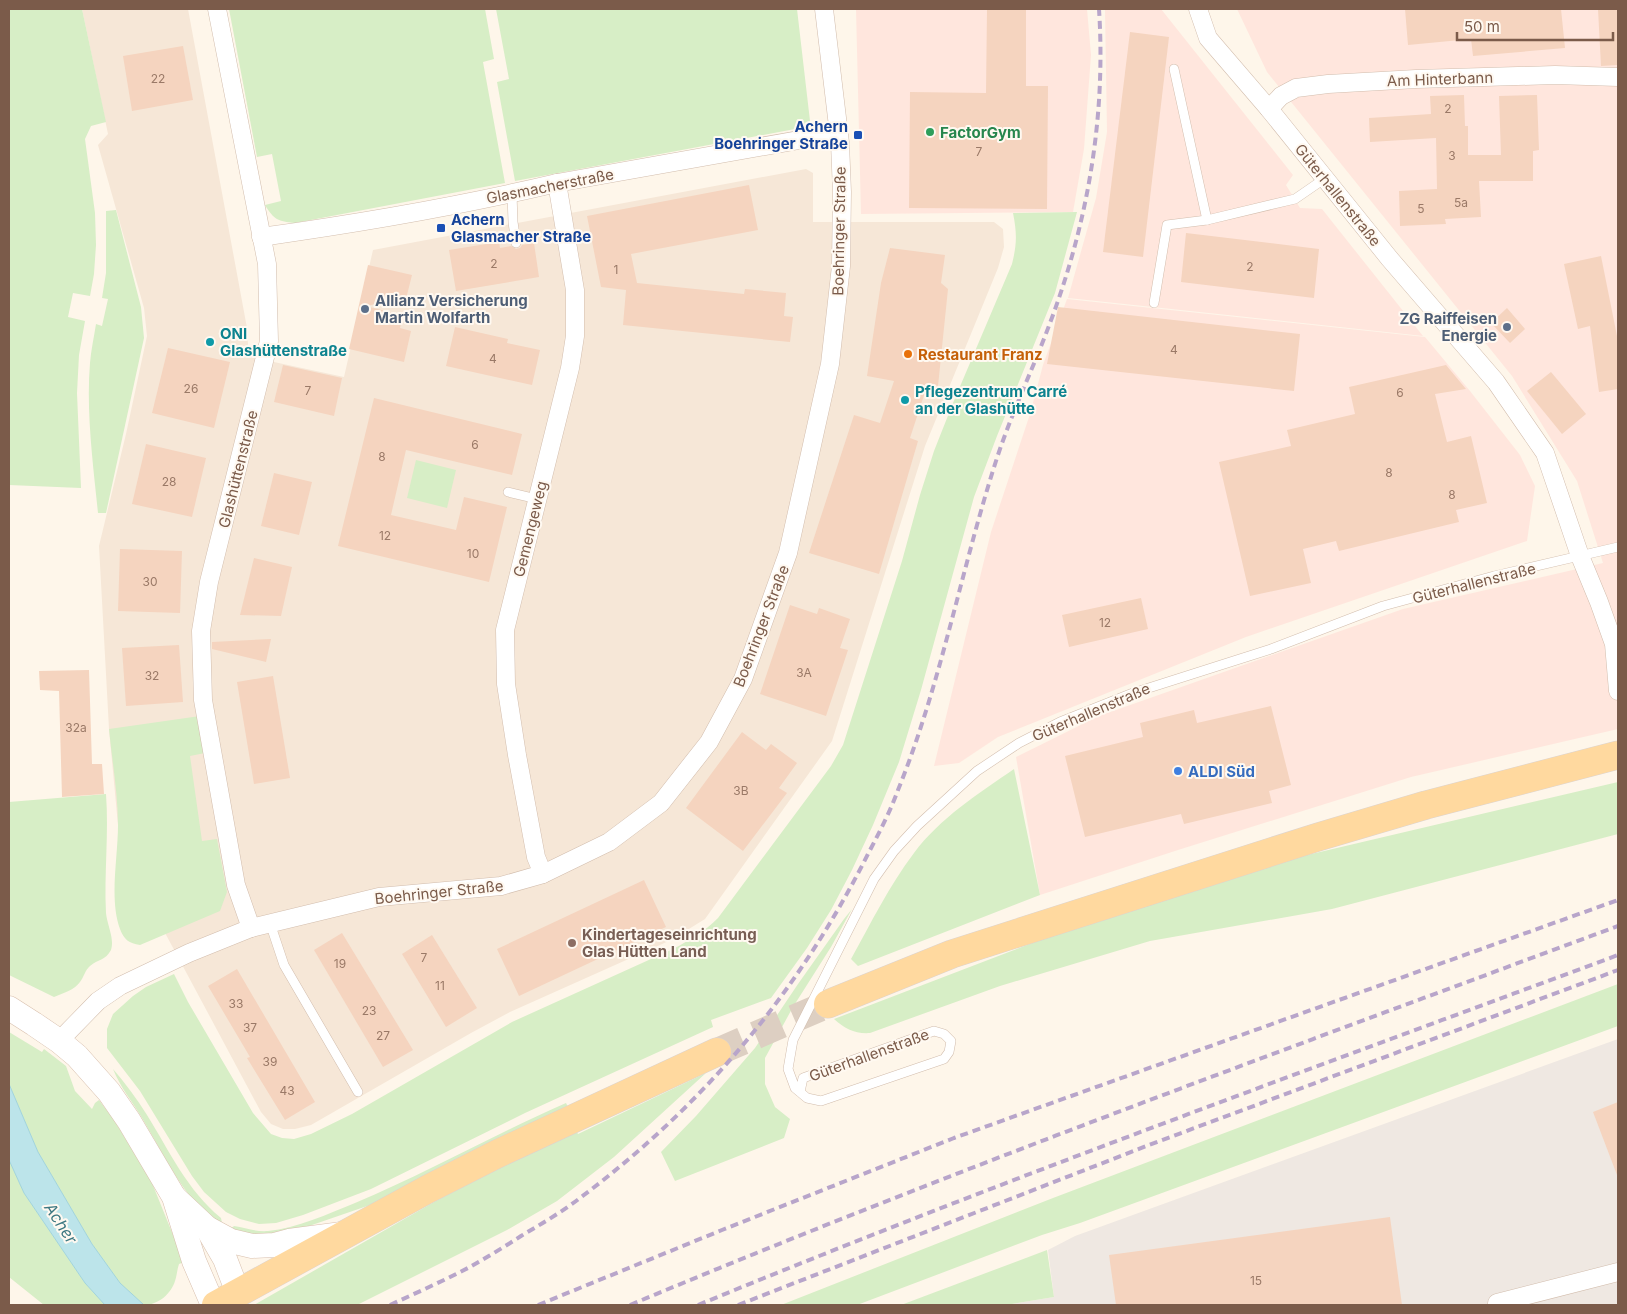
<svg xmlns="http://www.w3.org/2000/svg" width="1627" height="1314" viewBox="0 0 1627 1314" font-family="Inter,sans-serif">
<rect width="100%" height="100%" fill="#fef6ea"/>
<path fill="#f6e7d7" d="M82 9H188L247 328 248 344 246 356 344 377 373 250 806 169 813 173V222H994L1003 229 1004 247 998 268 925 446 832 741 705 919 671 940 510 1012 471 1033 311 1125 295 1129H283L271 1124 261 1112 164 931 118 825 109 729 99 546 126 434 147 336 144 308 98 145 108 134Z"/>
<g fill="#ffe6dd">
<path d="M856 9H1087L1091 55 1084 149 1073 212 861 214Z"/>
<path d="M1105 9H1161L1293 175 1286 185 1300 208 1322 209 1423 336 1068 298 1096 198 1107 132Z"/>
<path d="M1237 9H1618V729L1411 777 1178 850 1040 895 1016 757 1099 716 1403 609 1603 563 1577 481 1512 376 1267 72Z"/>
<path d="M1067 299 1425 337 1470 391 1520 455 1535 486 1527 541 1246 637 998 737 959 763 934 766 991 532 1030 414 1043 365Z"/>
</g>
<path fill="#efe8e2" d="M1618 1039V1305H1006L1054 1297 1048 1250 1075 1236Z"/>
<g fill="#d7eec6">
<path d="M9 9H82L106 122 91 126 85 139 95 213 96 245 94 274 90 296 73 293 68 317 85 321 79 355 77 393 81 488 9 485Z"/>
<path d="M229 9H485L494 59 483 62 505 183 295 223C278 221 274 220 265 205L281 201 272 154 257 157Z"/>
<path d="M496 9H797L810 121 795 129 515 181 497 82 509 79Z"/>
<path d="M116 210 141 307 144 338 106 513H98C93 464 86 412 90 363 91 350 94 337 96 324L102 326 108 299 102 298 106 273V211Z"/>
<path d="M1077 212 1055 293 997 436 974 497 921 690 899 762 873 825 852 870 831 910 807 948 771 998 711 1020 713 1027 525 1113 371 1189 303 1215 276 1223 259 1224 240 1219 226 1212 204 1192 192 1176 140 1091 107 1048V1029L113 1014 133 996 146 987 174 974 188 1002 253 1113 271 1134 282 1138 294 1139 311 1134 352 1114 512 1022 673 949C690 940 704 932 718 918L831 766 843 745 902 561 920 495 934 451 953 403 1012 264C1017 244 1017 233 1013 213Z"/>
<path d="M416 460 456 470 447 508 407 498Z"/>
<path d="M200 716 205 753 190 756 202 841 217 839 227 892 220 911 140 945C129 943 124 940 120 929 109 899 118 858 118 825 118 793 112 761 109 729Z"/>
<path d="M1014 769 1040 895 858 966 851 959C871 923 889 886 914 853 940 818 978 794 1014 769Z"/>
<path d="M1618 782V834L1332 909 1150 941 1000 986 870 1033C855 1034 845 1029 834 1019L1105 915 1269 864Z"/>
<path d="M106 794C109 834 104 873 106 913 107 924 115 940 111 950 105 961 98 959 90 966 85 970 84 977 80 982 74 990 64 993 54 997L9 975V802Z"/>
<path d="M852 909 831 947 793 1007 765 1058V1084L775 1107 790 1119 784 1138 675 1181 661 1152 696 1116 755 1048 798 984 844 919Z"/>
<path d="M1618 984V1026L1080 1223 1042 1235 857 1305H781L1053 1198Z"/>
<path d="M9 1032 42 1052 44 1049 66 1066 75 1091 92 1109 95 1103 99 1100 114 1120 152 1183 184 1262 179 1264C177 1270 177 1275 175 1281 171 1294 158 1305 144 1305L120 1283 92 1244 38 1152 9 1084Z"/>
<path d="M113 1069C125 1083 137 1099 147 1115 170 1152 187 1190 221 1218L222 1223 221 1225C214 1219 206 1214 200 1208 176 1182 160 1148 142 1118 132 1101 120 1087 113 1069Z"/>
<path d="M706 1073 614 1157 557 1201 507 1230 357 1305H254L434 1202 516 1159 576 1130 578 1134Z"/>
<path d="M566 1103 568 1107 373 1204 283 1235 268 1238 229 1230 234 1226C246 1228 256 1232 268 1231 297 1228 328 1214 355 1203 427 1173 495 1134 566 1103Z"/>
<path d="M9 1160 24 1193 85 1283 105 1305H44L9 1277Z"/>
<path d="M1047 1250 1054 1297 1006 1305H901Z"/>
</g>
<path fill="#bce4ea" stroke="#a1d4dc" d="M9 1084 38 1152 92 1244 120 1283 144 1305H105L85 1283 24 1193 9 1160Z"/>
<g fill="#f5d4bf">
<path d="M987 9H1026V86H1048L1047 209 909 208 910 92 986 93Z"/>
<path d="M1405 9H1561L1565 48 1473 56 1471 39 1408 45Z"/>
<path d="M1598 9H1618V65L1601 66Z"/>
<path d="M1130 32 1169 37 1143 257 1103 252Z"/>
<path d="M183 46 193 100 132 111 123 56Z"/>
<path d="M1464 95 1465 126H1468V155H1501L1499 96 1537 95 1539 150 1533 151V181H1479L1481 217 1445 219 1446 224 1400 226 1399 191 1437 189 1436 138 1370 142 1369 118 1431 114 1430 96Z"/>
<path d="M749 185 758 230 631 254 637 283 744 294 745 289 786 293 784 316 793 317 790 342 623 325 626 290 601 287 587 216Z"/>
<path d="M1186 233 1319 249 1314 298 1181 282Z"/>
<path d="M499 242 500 248 511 246 516 249 520 248 522 245 534 243 539 277 456 291 449 250Z"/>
<path d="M890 248 945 255 941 283 948 289 938 386 928 383 910 438 918 441 879 574 809 553 854 415 880 423 894 381 867 376 881 283Z"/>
<path d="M1601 256 1618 341V389L1599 392 1590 326 1578 329 1564 264Z"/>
<path d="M368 265 412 275 406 299 365 306 403 315 400 328 411 331 404 362 349 349Z"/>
<path d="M1058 307 1300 334 1294 391 1047 364Z"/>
<path d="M1507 308 1525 329 1510 343 1491 323Z"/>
<path d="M455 327 508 339 507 343 540 350 532 385 446 366Z"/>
<path d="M168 348 230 362 214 428 152 413Z"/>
<path d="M283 365 342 378 334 416 274 402Z"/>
<path d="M1446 365 1466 389 1435 394 1447 442 1471 436 1487 503 1456 510 1459 522 1339 551 1336 541 1303 549 1311 583 1250 596 1219 462 1291 446 1287 430 1355 414 1349 387Z"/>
<path d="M1551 372 1586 414 1562 434 1527 391Z"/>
<path d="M374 398 522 434 512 475 406 450 391 515 456 530 464 497 507 507 489 582 338 546Z"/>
<path d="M146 444 206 458 192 517 132 504Z"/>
<path d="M274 473 312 482 299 535 261 526Z"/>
<path d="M120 549 182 551 180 613 118 611Z"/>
<path d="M254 558 292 567 281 616 240 615Z"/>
<path d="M1141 598 1148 629 1069 647 1062 615Z"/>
<path d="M790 605 817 614 819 608 850 619 840 648 848 650 826 716 760 694Z"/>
<path d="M271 639 266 662 212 649V642Z"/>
<path d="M179 645 183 702 126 706 122 648Z"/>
<path d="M89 670 92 764H102L104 794 62 797 59 691 40 690 39 671Z"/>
<path d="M273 676 290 778 254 784 237 682Z"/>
<path d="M1271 706 1291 785 1269 791 1272 803 1184 824 1181 814 1085 837 1065 756 1143 737 1140 723 1194 710 1197 723Z"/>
<path d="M742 732 766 750 771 744 797 763 779 788 787 793 743 851 686 808Z"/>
<path d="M644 880 666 927 519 996 497 949Z"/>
<path d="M342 933 413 1050 383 1067 314 950Z"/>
<path d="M432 935 477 1008 446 1027 402 954Z"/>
<path d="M237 969 315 1102 285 1120 247 1058 250 1057 208 986Z"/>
<path d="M1618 1102V1175H1617L1593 1112Z"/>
<path d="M1390 1217 1402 1305H1116L1109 1255Z"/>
</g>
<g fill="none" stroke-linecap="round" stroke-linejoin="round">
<path stroke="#ddcfc2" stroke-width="28" stroke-dasharray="28 14" stroke-linecap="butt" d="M717 1052 828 1004"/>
<g stroke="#d2bdad" stroke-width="10">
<g id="lane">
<path d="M1174 69 1207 220"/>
<path d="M512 194 513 222 516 243"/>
<path d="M1154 303 1167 225 1207 220 1295 199 1324 179"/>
<path d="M508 492 537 499"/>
<path d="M270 923 284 965 358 1092"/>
<path d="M800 1092 803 1078 934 1031 944 1034 951 1041 949 1052 944 1059 821 1101 807 1098 795 1088 788 1069 793 1040 874 879 894 851 917 826 977 771 1019 743 1060 722 1133 693 1271 649 1383 606 1494 576 1618 547"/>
</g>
</g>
<g stroke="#d2bdad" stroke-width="19">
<g id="street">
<path d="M217 9 267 264 269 341 209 582 201 631 203 700 236 885 251 928"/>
<path d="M1198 9 1208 38 1269 109 1389 258 1496 382 1545 453 1580 556 1599 602 1614 644 1618 691"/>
<path d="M1269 109 1281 96 1296 88 1328 84 1416 79 1555 75 1618 77"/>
<path d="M261 237C361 223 460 206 557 183L838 133"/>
<path d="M543 874 536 857 517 755 506 684 505 630 570 368 575 336V290L557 183"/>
<path d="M59 1041 98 1001 120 986 189 953 251 928 379 897 501 886 543 874 609 842 661 803 709 742 743 679 788 553 830 364 841 266 842 192 840 143 824 9"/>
<path d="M1497 1305V1303L1618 1272"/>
</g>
</g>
<g stroke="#d8bfad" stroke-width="25">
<g id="secondary">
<path d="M9 1008 34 1024 59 1041 77 1056 109 1092 129 1121 174 1197 194 1261 213 1305"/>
<path d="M175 1198 207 1228 231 1241 252 1246 274 1245 289 1241 342 1234"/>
<path d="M207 1228 225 1259 238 1293"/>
</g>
</g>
<g stroke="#ddd4d0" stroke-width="29">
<g id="primary">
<path d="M828 1004 952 954 1318 837 1426 805 1618 755"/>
<path d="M216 1305 428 1189 497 1154 717 1052"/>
</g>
</g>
<use href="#lane" stroke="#fff" stroke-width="9"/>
<use href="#street" stroke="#fff" stroke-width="18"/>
<use href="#secondary" stroke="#fff" stroke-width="24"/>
<use href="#primary" stroke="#ffd99f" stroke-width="28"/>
<g stroke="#b8a5ca" stroke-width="4" stroke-dasharray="8 5" stroke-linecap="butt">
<path d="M390 1305C416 1293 443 1281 468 1268 486 1258 504 1247 521 1236 541 1224 562 1212 580 1198 705 1104 798 993 868 854 879 833 890 812 898 790 941 684 961 570 996 461 1011 414 1033 369 1050 323 1088 222 1106 116 1099 9"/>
<path d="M538 1305 722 1230 954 1138 1618 900"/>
<path d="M630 1305C955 1169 1287 1049 1618 926"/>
<path d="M698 1305C1002 1180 1311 1069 1618 955"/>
<path d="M738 1305 1149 1145 1618 970"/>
</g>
</g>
<circle fill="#2e9e5b" stroke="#fff9f1" stroke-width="2" cx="930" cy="132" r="5"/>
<g fill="#1a4fb4" stroke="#fff9f1" stroke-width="2">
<rect x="853" y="130" width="10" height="10" rx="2.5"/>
<rect x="436" y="223" width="10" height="10" rx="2.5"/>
</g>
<g fill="#5c6f8a" stroke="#fff9f1" stroke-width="2">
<circle cx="365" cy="309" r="5"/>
<circle cx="1507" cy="327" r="5"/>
</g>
<g fill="#0f9aa8" stroke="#fff9f1" stroke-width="2">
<circle cx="210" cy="342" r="5"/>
<circle cx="905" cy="400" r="5"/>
</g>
<circle fill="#e8710a" stroke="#fff9f1" stroke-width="2" cx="908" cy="354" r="5"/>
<circle fill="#3f7fe0" stroke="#fff9f1" stroke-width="2" cx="1178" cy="771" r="5"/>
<circle fill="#8d6e63" stroke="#fff9f1" stroke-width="2" cx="572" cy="943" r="5"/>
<g text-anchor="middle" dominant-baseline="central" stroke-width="4" stroke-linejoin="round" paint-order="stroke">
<g font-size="12" fill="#9a7967">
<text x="158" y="78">22</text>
<text x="1448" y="108">2</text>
<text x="979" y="151">7</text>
<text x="1452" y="155">3</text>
<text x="1461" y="202">5a</text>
<text x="1421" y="208">5</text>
<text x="494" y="263">2</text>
<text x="1250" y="266">2</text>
<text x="616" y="269">1</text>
<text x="1174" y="349">4</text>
<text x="493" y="358">4</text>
<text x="191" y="388">26</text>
<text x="308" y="390">7</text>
<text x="1400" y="392">6</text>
<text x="475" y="444">6</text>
<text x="382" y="456">8</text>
<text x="1389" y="472">8</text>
<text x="169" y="481">28</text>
<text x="1452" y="494">8</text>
<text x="385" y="535">12</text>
<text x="473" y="553">10</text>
<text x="150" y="581">30</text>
<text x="1105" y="622">12</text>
<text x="804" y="672">3A</text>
<text x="152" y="675">32</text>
<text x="76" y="727">32a</text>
<text x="741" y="790">3B</text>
<text x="424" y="957">7</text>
<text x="340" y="963">19</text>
<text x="440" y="985">11</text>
<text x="236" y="1003">33</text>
<text x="369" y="1010">23</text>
<text x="250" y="1027">37</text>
<text x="383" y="1035">27</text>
<text x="270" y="1061">39</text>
<text x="287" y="1090">43</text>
<text x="1256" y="1280">15</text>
</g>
<g font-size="15" fill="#7b5b4a" stroke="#fff9f1">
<text transform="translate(1440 79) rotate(-2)">Am Hinterbann</text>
<text transform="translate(550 186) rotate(-11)">Glasmacherstraße</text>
<text transform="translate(1338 195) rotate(51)">Güterhallenstraße</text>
<text transform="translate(839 231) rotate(-89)">Boehringer Straße</text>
<text transform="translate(238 469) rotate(-76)">Glashüttenstraße</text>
<text transform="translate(530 529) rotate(-76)">Gemengeweg</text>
<text transform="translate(1474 583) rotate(-14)">Güterhallenstraße</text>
<text transform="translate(761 626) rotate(-69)">Boehringer Straße</text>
<text transform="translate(1091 712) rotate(-23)">Güterhallenstraße</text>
<text transform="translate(439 892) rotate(-6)">Boehringer Straße</text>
<text transform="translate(869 1055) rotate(-20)">Güterhallenstraße</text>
</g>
<g font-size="15" font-weight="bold" fill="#164399" stroke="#fff9f1" text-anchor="end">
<text x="848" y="126">Achern<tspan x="848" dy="17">Boehringer Straße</tspan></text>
<text x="451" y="219" text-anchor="start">Achern<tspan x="451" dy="17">Glasmacher Straße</tspan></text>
</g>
<g font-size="15" font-weight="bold" fill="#27864d" stroke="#fff9f1" text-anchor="start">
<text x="940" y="132">FactorGym</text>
</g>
<g font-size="15" font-weight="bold" fill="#4e5e75" stroke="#fff9f1" text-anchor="start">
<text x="375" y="300">Allianz Versicherung<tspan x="375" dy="17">Martin Wolfarth</tspan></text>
<text x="1497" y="318" text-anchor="end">ZG Raiffeisen<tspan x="1497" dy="17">Energie</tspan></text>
</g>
<g font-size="15" font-weight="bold" fill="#0d838f" stroke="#fff9f1" text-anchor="start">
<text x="220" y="333">ONI<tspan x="220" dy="17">Glashüttenstraße</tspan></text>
<text x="915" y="391">Pflegezentrum Carré<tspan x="915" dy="17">an der Glashütte</tspan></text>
</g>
<g font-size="15" font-weight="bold" fill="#c56008" stroke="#fff9f1" text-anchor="start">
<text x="918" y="354">Restaurant Franz</text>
</g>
<g font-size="15" font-weight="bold" fill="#366cbe" stroke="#fff9f1" text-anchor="start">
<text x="1188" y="771">ALDI Süd</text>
</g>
<g font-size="15" font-weight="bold" fill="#785e54" stroke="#fff9f1" text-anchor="start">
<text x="582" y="934">Kindertageseinrichtung<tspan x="582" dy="17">Glas Hütten Land</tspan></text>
</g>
<g font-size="16" font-style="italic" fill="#3c7781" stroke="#fff9f1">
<text transform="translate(61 1223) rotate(57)">Acher</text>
</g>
</g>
<rect width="1627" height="1314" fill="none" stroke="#7b5b4a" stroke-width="20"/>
<path d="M1457 32v8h156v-8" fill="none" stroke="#7b5b4a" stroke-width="2.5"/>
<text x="1464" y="32" font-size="15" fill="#7b5b4a" stroke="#fff9f1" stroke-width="4" paint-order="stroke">50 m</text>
</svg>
